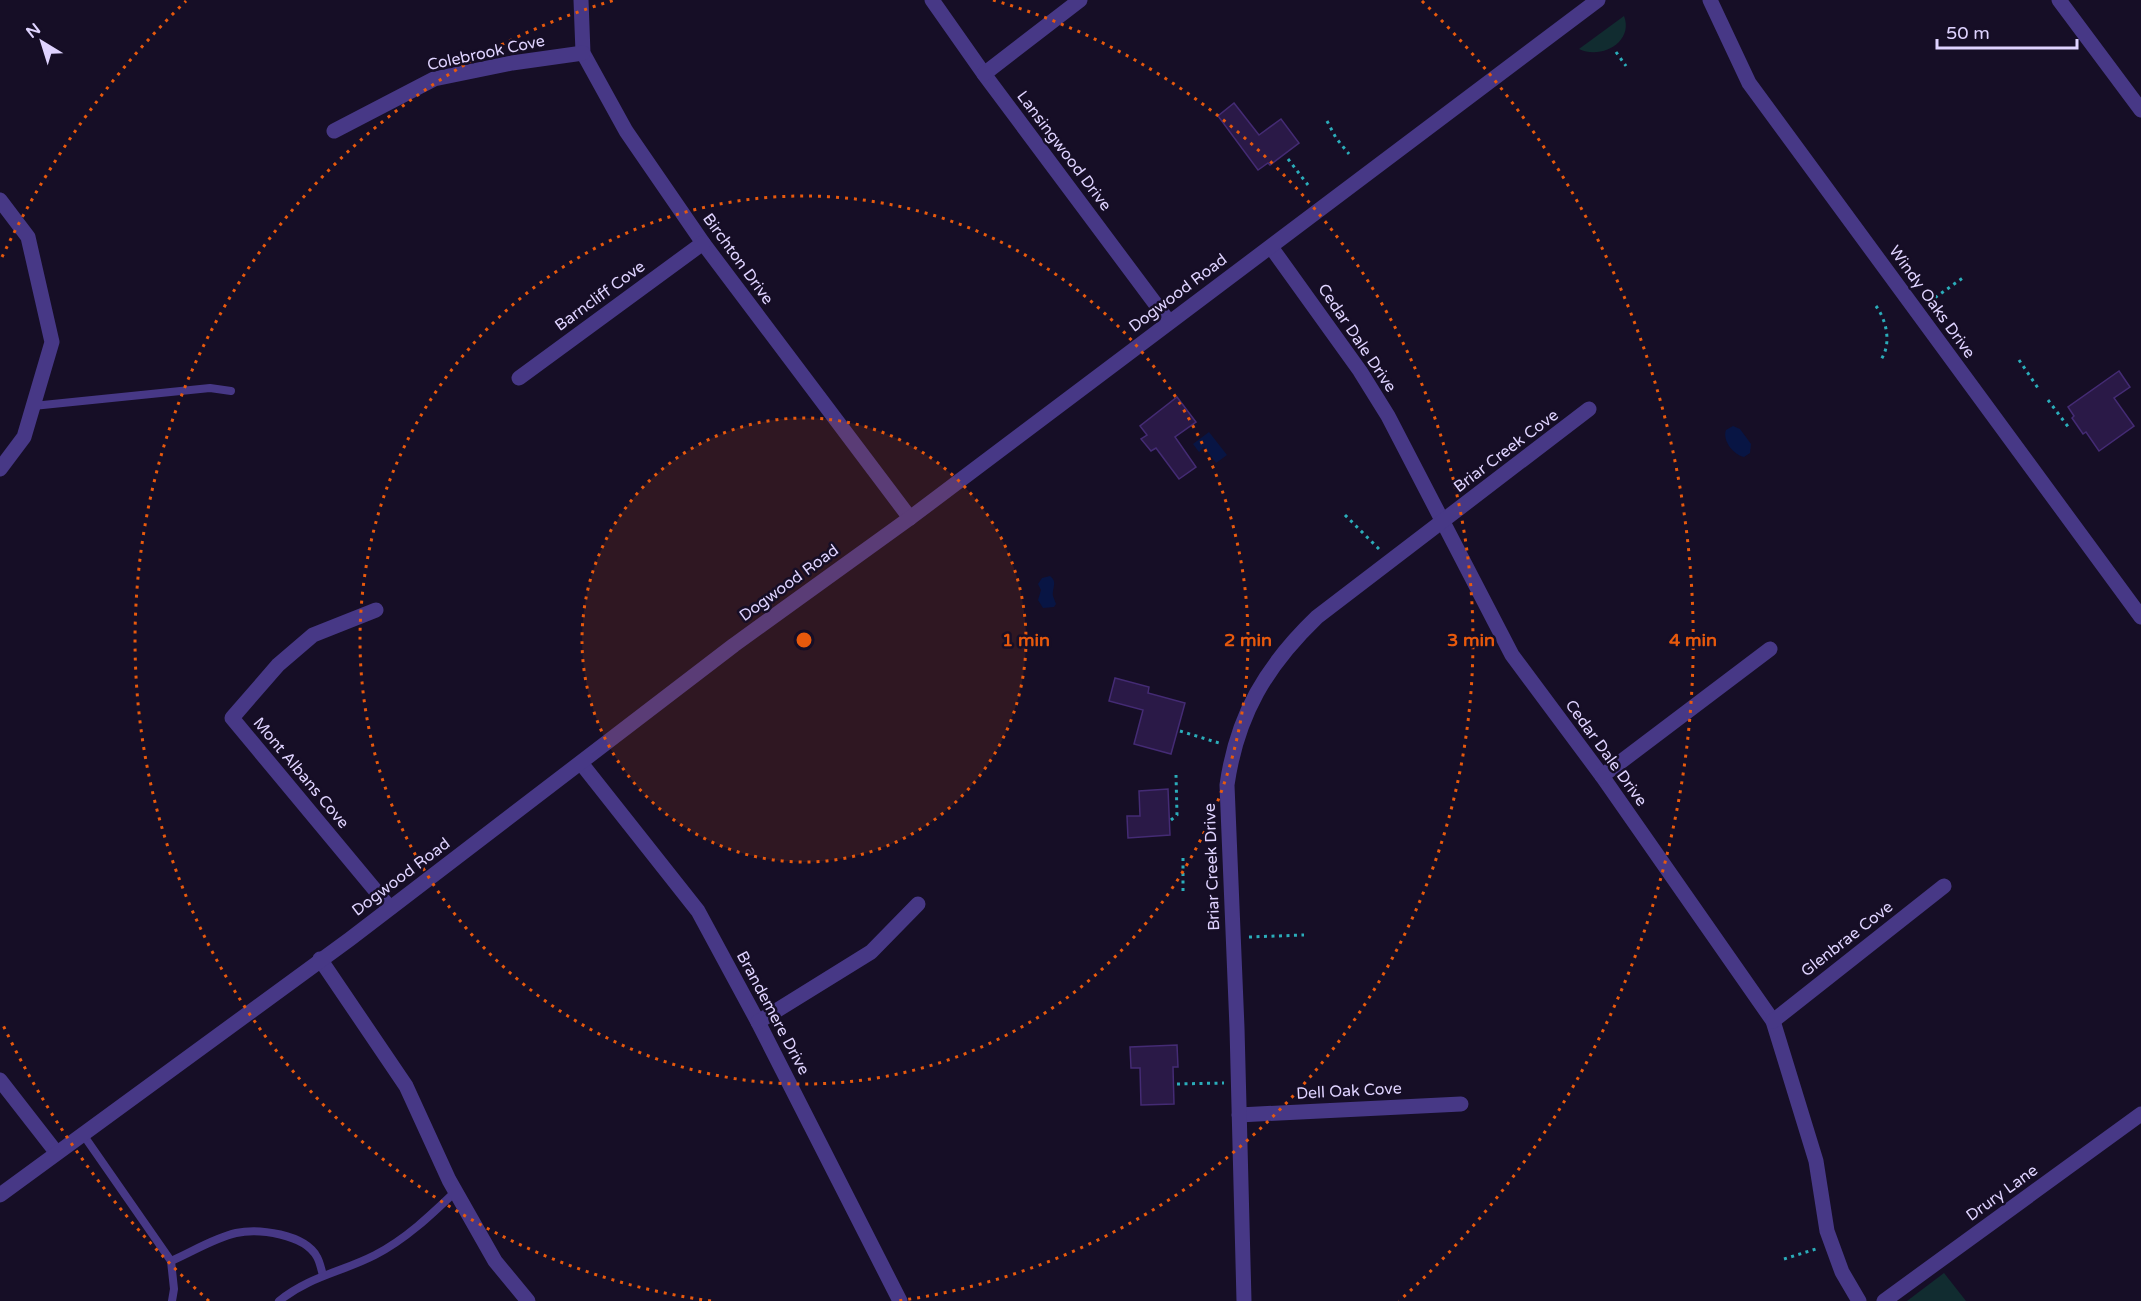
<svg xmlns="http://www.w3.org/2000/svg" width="2141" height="1301" viewBox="0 0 2141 1301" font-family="'Varela Round',sans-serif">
<rect width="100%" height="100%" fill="#160e26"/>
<g fill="#112c30">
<path d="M1624 16C1634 42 1601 60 1579 49Z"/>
<path d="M1944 1273 1966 1301H1907Z"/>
</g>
<g fill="#081544">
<path d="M1733 426 1740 429 1751 444 1750 453 1744 457C1734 455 1722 441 1726 430Z"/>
<path d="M1209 432 1227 455 1216 463 1204 447 1199 452 1193 444Z"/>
<path d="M1050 576C1058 582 1052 588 1053 596 1054 599 1055 601 1056 604L1054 607 1043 608 1038 600 1041 590 1038 584 1042 578Z"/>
</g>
<g fill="#2a1947" stroke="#442b74" stroke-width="1.5">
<path d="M1234 103 1259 135 1281 119 1299 143 1270 165 1268 163 1258 170 1218 116Z"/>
<path d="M2119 371 2130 387 2114 398 2134 426 2099 451 2086 432 2083 434 2072 418 2074 416 2068 407Z"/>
<path d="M1177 397 1196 422 1175 437 1196 467 1179 479 1156 448 1151 451 1141 439 1147 435 1140 426Z"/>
<path d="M1115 678 1149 687 1148 693 1185 703 1171 754 1134 744 1143 710 1109 701Z"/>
<path d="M1168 789 1170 835 1128 838 1127 816H1140L1139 791Z"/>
<path d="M1177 1045 1178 1067H1173L1174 1104 1141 1105 1140 1068H1131L1130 1047Z"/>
</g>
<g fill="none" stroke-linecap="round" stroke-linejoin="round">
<g stroke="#2badba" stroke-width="3" stroke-dasharray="3 4.5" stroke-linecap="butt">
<path d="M1616 52 1626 66"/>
<path d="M1327 121 1336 138 1349 154"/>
<path d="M1288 159 1308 185"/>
<path d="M1929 302 1964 277"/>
<path d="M1876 306C1887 321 1892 345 1880 361"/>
<path d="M2019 360 2040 391"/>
<path d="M2048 400 2069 428"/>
<path d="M1345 515 1380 550"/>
<path d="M1180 731 1219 743"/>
<path d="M1171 820 1177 815 1176 775"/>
<path d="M1183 858V891"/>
<path d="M1249 937 1304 935"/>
<path d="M1177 1084 1224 1083"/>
<path d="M1784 1259 1816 1249"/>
</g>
<g stroke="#473886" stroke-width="8">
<path d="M33 406 210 388 231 391"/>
<path d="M82 1133 171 1261 174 1289 172 1301"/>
<path d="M171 1261C192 1252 214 1238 236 1233 258 1228 305 1234 317 1257 320 1262 321 1269 323 1275"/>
<path d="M279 1301C310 1276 342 1272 375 1255 406 1239 431 1215 456 1191"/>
</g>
<g stroke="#473886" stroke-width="15">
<path d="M581 0 583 53 626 131 703 243 910 518"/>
<path d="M932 0 984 74 1169 322"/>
<path d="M1710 0 1749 83 2141 617"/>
<path d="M2059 0 2141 110"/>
<path d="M984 74 1080 0"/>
<path d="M334 131 434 79 512 63 583 53"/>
<path d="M0 200 28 237 52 342 24 437 0 469"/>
<path d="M1271 247 1360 371 1388 416 1512 655 1602 776 1773 1021 1816 1161 1827 1231 1842 1272 1859 1301"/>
<path d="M519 378 703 243"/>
<path d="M376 610 313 635 278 665 232 718 390 908"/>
<path d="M581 763 698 911 758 1022 900 1301"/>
<path d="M1602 776 1770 649"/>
<path d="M320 959 406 1086 449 1180 495 1261 528 1301"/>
<path d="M1773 1021 1944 886"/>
<path d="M758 1022 871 952 918 904"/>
<path d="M0 1080 56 1152"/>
<path d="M1239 1115 1461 1104"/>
<path d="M1244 1301 1237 1028 1227 785C1237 715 1266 666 1317 617L1589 409"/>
<path d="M1884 1301 2141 1114"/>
</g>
<path stroke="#473886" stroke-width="15" d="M0 1195 350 939 734 645 910 518 1598 0"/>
</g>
<circle cx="804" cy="640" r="222" fill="#e8590c" fill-opacity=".12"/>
<g fill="none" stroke="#e8590c" stroke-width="3" stroke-dasharray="3 6">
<circle cx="804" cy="640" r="222"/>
<circle cx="804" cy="640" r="444"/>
<path d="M711 1301A667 667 0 0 1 615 0M993 0A667 667 0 0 1 897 1301"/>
<path d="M209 1301A889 889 0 0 1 2 1023M2 257A889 889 0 0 1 186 1M1422 1A889 889 0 0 1 1399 1301"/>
</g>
<g text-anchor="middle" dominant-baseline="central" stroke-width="5" stroke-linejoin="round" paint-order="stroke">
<g font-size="16" fill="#dfd3ff" stroke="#160e26">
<text transform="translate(486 53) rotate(-12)">Colebrook Cove</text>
<text transform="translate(1064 151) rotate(53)">Lansingwood Drive</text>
<text transform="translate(738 259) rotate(54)">Birchton Drive</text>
<text transform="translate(1178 293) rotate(-37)">Dogwood Road</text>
<text transform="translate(600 296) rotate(-36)">Barncliff Cove</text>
<text transform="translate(1932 302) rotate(54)">Windy Oaks Drive</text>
<text transform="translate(1357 338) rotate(56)">Cedar Dale Drive</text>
<text transform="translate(1506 451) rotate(-37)">Briar Creek Cove</text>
<text transform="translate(789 583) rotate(-36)">Dogwood Road</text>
<text transform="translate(1606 753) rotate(54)">Cedar Dale Drive</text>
<text transform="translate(301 773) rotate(50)">Mont Albans Cove</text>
<text transform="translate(1212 867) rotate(-92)">Briar Creek Drive</text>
<text transform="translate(401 877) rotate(-37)">Dogwood Road</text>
<text transform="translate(1847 939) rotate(-38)">Glenbrae Cove</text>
<text transform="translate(773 1013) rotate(62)">Brandemere Drive</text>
<text transform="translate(1349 1091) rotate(-3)">Dell Oak Cove</text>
<text transform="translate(2002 1193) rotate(-36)">Drury Lane</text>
</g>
</g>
<circle cx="804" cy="640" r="9" fill="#e8590c" stroke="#160e26" stroke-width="3"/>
<g font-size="18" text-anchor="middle" font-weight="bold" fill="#e8590c" stroke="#160e26" stroke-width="5" stroke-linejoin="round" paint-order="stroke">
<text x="1026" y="646">1 min</text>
<text x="1248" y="646">2 min</text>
<text x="1471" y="646">3 min</text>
<text x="1693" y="646">4 min</text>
</g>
<g transform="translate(42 42) rotate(322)" stroke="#160e26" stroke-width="4.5" paint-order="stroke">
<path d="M0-4.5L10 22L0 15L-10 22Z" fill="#dfd3ff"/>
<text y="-9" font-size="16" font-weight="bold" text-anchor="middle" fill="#dfd3ff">N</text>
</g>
<path d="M1937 39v9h140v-9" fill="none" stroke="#dfd3ff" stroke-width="3"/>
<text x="1946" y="39" font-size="18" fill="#dfd3ff" stroke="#160e26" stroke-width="4.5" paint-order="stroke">50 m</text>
</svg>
